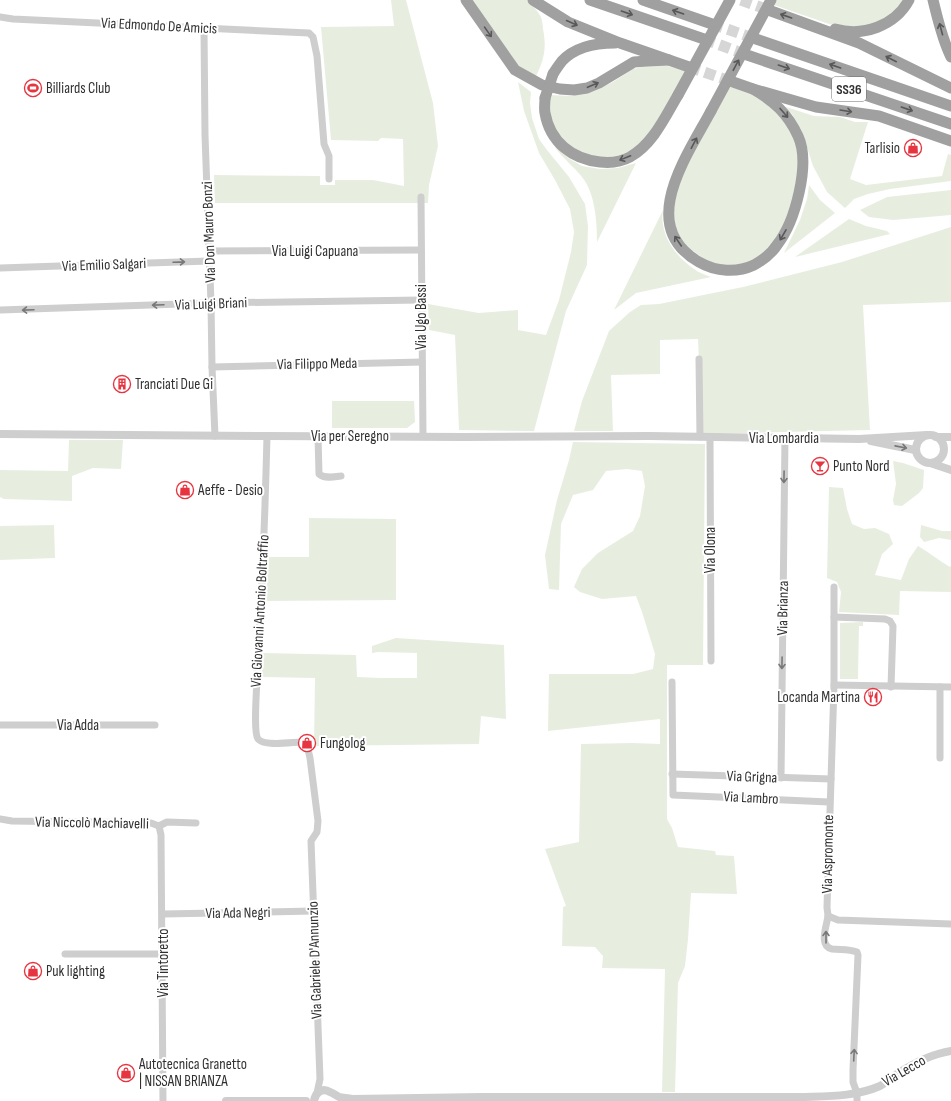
<svg xmlns="http://www.w3.org/2000/svg" width="951" height="1101" viewBox="0 0 951 1101" font-family="'Sofia Sans Condensed',sans-serif">
<rect width="100%" height="100%" fill="#fff"/>
<g fill="#e7eee0">
<path d="M391 0H406L433 103 438 146 429 185 428 203H215L214 175 320 176V185H335V180H373L404 186 403 139 381 138 378 141 331 140 321 27 394 26Z"/>
<path d="M471 0H527C532 5 537 10 541 17 542 21 543 25 543 29 547 48 544 61 535 78L525 72 519 66Z"/>
<path d="M776 0H905L899 9 875 26 845 28 829 24 774 5Z"/>
<path d="M664 65 686 71 674 95 643 143 623 156 603 159 588 157 563 141 555 130 550 116V95L572 96 594 91 613 82 633 69 646 66Z"/>
<path d="M518 82 531 92 530 103 532 118 539 139 547 150 569 177 585 204 588 226 587 265 566 311 534 431 459 430 455 335 429 330 428 304 479 313 518 310V330L546 335 559 300 571 252 574 232 570 209 555 180 539 153 524 111Z"/>
<path d="M730 87 754 95 764 101 777 112 788 125 795 140 798 157 799 176 793 200 775 244 747 265H712L684 244 676 229 674 211 676 194 684 171Z"/>
<path d="M783 106 814 116 840 117 855 122H868L850 179 866 185 942 176 948 154 951 155V181L890 189 868 194 854 199 845 208 827 192 813 166 801 129 792 114Z"/>
<path d="M549 136 568 158 582 166 600 169 618 168 636 163 597 242C597 221 595 193 582 177 574 167 564 159 557 150 554 146 552 141 549 136Z"/>
<path d="M809 185 820 200 835 213 784 253 800 220 807 199Z"/>
<path d="M951 190V215L893 220 869 217 860 210 887 197Z"/>
<path d="M663 210C659 234 675 256 694 269 699 273 706 275 711 277L636 293 614 310Z"/>
<path d="M849 219 866 226 887 231 890 234 795 257Z"/>
<path d="M951 227V302L863 305 870 430 702 434 698 339 660 340V374L611 375 613 431H574L582 401 609 331 630 312 641 305 659 304 743 287 842 262Z"/>
<path d="M332 401H414L415 422 407 428H332Z"/>
<path d="M69 440H123L121 469 93 468 72 476V501L4 499 0 497V470L68 471Z"/>
<path d="M573 442 705 444 703 665H667V819L672 828 678 847 715 851 716 855 734 856 737 894 691 893 688 939 685 966 678 983 675 1092H662L665 969 602 968 603 956 595 947 562 946 563 907 566 906 545 849 579 842 581 744 633 743 660 744V719L548 731 549 674H633L653 669 655 654 642 612 636 596 602 599 580 592 574 587 582 569 598 553 633 531 640 516 645 486 642 471 627 469 606 471 593 490 573 495 561 524 559 590 549 589 545 555 557 500 569 460Z"/>
<path d="M893 461 903 463 924 470 923 488 919 493 902 506 894 505 893 500 896 484Z"/>
<path d="M829 487 843 488 847 509 852 524 864 529 875 528 889 534 893 544 882 554 875 575 901 580 909 559 918 546C929 552 939 561 950 567L951 566V592L900 591 899 615 839 612 841 592 837 582 827 578Z"/>
<path d="M309 518 396 519V600L266 601 268 557H309Z"/>
<path d="M54 525 55 558 0 560V526Z"/>
<path d="M921 525 942 531H951V540L939 538 924 542 920 537Z"/>
<path d="M863 622V626H859L858 679H840V623Z"/>
<path d="M396 638 504 645 506 719 481 716 479 744 314 746 315 678 262 677 263 653 356 655 357 677 381 678H417V653L378 652 372 653V646Z"/>
</g>
<g fill="none" stroke-linecap="round" stroke-linejoin="round">
<g stroke="#d6d6d6" stroke-width="11" stroke-dasharray="11 5.5" stroke-linecap="butt">
<path d="M741 0 771 11"/>
<path d="M712 24 756 39"/>
<path d="M704 39 747 55"/>
<path d="M689 67 733 82"/>
</g>
<g stroke="#cecece" stroke-width="7">
<path d="M0 17 13 19 309 33 313 37 317 56 324 144 329 156V179"/>
<path d="M204 29 205 135 211 303 212 367 215 436"/>
<path d="M421 197 423 436"/>
<path d="M209 251 421 250"/>
<path d="M0 268 209 261"/>
<path d="M0 310 211 303 421 300"/>
<path d="M699 359 700 437"/>
<path d="M212 367 422 362"/>
<path d="M267 436C265 516 262 596 257 676 257 687 253 732 258 739 264 747 293 742 302 742L307 745 310 758 318 821 317 832 311 841 320 1079 317 1093"/>
<path d="M318 436 319 474C325 479 334 477 341 476"/>
<path d="M710 438 711 661"/>
<path d="M834 587V685L827 907C827 910 828 913 828 916 827 925 818 946 832 949 841 950 849 949 857 952L858 955 853 1070V1082L857 1093V1101"/>
<path d="M834 617 885 619 890 621 893 626 891 687"/>
<path d="M672 682 673 795 829 802"/>
<path d="M834 685 951 687"/>
<path d="M0 725H155"/>
<path d="M940 758V687"/>
<path d="M672 774 831 779"/>
<path d="M781 778 785 438"/>
<path d="M0 819 12 821 151 823 159 826 167 822 196 823"/>
<path d="M159 826 161 835 163 1101"/>
<path d="M163 914 314 911"/>
<path d="M828 916 838 920 951 924"/>
<path d="M65 954H163"/>
</g>
<g stroke="#cecece" stroke-width="8">
<path d="M0 434 267 436 463 437 650 436 859 439 927 435"/>
<circle cx="930" cy="449" r="14"/>
<path d="M936 437H951"/>
<path d="M871 441 915 450"/>
<path d="M930 463 951 470"/>
<path d="M226 1101H306"/>
<path d="M314 1101C315 1093 322 1087 330 1092 333 1093 335 1095 339 1097 343 1098 348 1098 352 1099L482 1097H800C827 1096 855 1097 880 1086 886 1083 891 1078 897 1074 914 1063 931 1054 951 1051"/>
</g>
<g stroke="#a0a0a0" stroke-width="11">
<path d="M466 0 515 70 542 85 560 89 574 90 587 88 599 83 634 62 647 61 669 60"/>
<path d="M533 0 568 22 620 43 689 67"/>
<path d="M590 0 704 39"/>
<path d="M643 0 712 24"/>
<path d="M933 0C938 20 942 39 951 57"/>
<path d="M771 11 859 43 951 88"/>
<path d="M835 29C863 37 895 26 909 0"/>
<path d="M756 39 951 106"/>
<path d="M747 55 951 124"/>
<path d="M553 74C556 69 559 65 562 61 576 46 596 43 615 43"/>
<path d="M733 82 753 89 816 107 879 116 951 141"/>
<path d="M545 98C545 103 544 108 545 113 550 142 572 159 600 162 609 163 621 162 630 157 653 144 665 117 678 95"/>
<path d="M711 111C687 156 636 226 699 262 716 272 737 273 754 265 763 260 772 253 777 245 795 222 811 164 798 136 788 114 774 101 753 89"/>
</g>
<g stroke="#a0a0a0" stroke-width="11">
<path d="M678 95 730 0"/>
<path d="M545 98 553 74"/>
<path d="M711 111 771 0"/>
</g>
</g>
<defs><path id="oneway-shaft" d="M-6 0H5M1.5-3L5.5 0L1.5 3" fill="none" stroke-width="1.6" stroke-linecap="round" stroke-linejoin="round"/></defs>
<g stroke="#585858">
<use href="#oneway-shaft" transform="translate(678 12) rotate(-161)"/>
<use href="#oneway-shaft" transform="translate(627 13) rotate(19)"/>
<use href="#oneway-shaft" transform="translate(786 16) rotate(-161)"/>
<use href="#oneway-shaft" transform="translate(572 23) rotate(24)"/>
<use href="#oneway-shaft" transform="translate(941 29) rotate(-105)"/>
<use href="#oneway-shaft" transform="translate(488 32) rotate(55)"/>
<use href="#oneway-shaft" transform="translate(891 59) rotate(-153)"/>
<use href="#oneway-shaft" transform="translate(736 65) rotate(-62)"/>
<use href="#oneway-shaft" transform="translate(835 66) rotate(-161)"/>
<use href="#oneway-shaft" transform="translate(784 67) rotate(19)"/>
<use href="#oneway-shaft" transform="translate(593 85) rotate(-23)"/>
<use href="#oneway-shaft" transform="translate(907 109) rotate(19)"/>
<use href="#oneway-shaft" transform="translate(846 111) rotate(9)"/>
<use href="#oneway-shaft" transform="translate(784 113) rotate(49)"/>
<use href="#oneway-shaft" transform="translate(694 143) rotate(-62)"/>
<use href="#oneway-shaft" transform="translate(625 158) rotate(158)"/>
<use href="#oneway-shaft" transform="translate(783 235) rotate(120)"/>
<use href="#oneway-shaft" transform="translate(678 241) rotate(-124)"/>
</g>
<g stroke="#787878">
<use href="#oneway-shaft" transform="translate(179 262) rotate(-2)"/>
<use href="#oneway-shaft" transform="translate(158 305) rotate(178)"/>
<use href="#oneway-shaft" transform="translate(28 310) rotate(178)"/>
<use href="#oneway-shaft" transform="translate(901 447) rotate(11)"/>
<use href="#oneway-shaft" transform="translate(784 477) rotate(91)"/>
<use href="#oneway-shaft" transform="translate(782 663) rotate(91)"/>
<use href="#oneway-shaft" transform="translate(826 937) rotate(-90)"/>
<use href="#oneway-shaft" transform="translate(854 1055) rotate(-87)"/>
</g>
<defs>
<g id="stadium-ring" transform="scale(0.9)"><circle r="9.5" fill="#fff" stroke="#e63540" stroke-width="1.5"/><path d="M0-5a6.5 5 0 1 0 0 10a6.5 5 0 1 0 0-10ZM-3.5-1.8h7v3.6h-7Z" fill="#e63540"/></g>
<g id="shop-ring" transform="scale(0.9)"><circle r="9.5" fill="#fff" stroke="#e63540" stroke-width="1.5"/><path d="M-5-2.5h2.3a2.7 3.5 0 0 1 5.4 0H5L5.5 6h-11ZM-1.5-2.5h3a1.5 2.3 0 0 0-3 0Z" fill="#e63540"/></g>
<g id="building-ring" transform="scale(0.9)"><circle r="9.5" fill="#fff" stroke="#e63540" stroke-width="1.5"/><path d="M-4-6H4V6H1V3H-1V6H-4ZM-2.5-4.3h1.7v1.8h-1.7ZM.8-4.3h1.7v1.8H.8ZM-2.5-1h1.7V.8h-1.7ZM.8-1h1.7V.8H.8Z" fill="#e63540"/></g>
<g id="bar-ring" transform="scale(0.9)"><circle r="9.5" fill="#fff" stroke="#e63540" stroke-width="1.5"/><path d="M-6-5H6L.8 .8V4.5H3.5V6h-7V4.5H-.8V.8Z" fill="#e63540"/></g>
<g id="restaurant-ring" transform="scale(0.9)"><circle r="9.5" fill="#fff" stroke="#e63540" stroke-width="1.5"/><path d="M-5-6h1v4h1v-4h1v4h1v-4h1v5L-1.5 .5V6h-2V.5L-5-1ZM5-6V6H3V1.5H1.5Q1.5-4 5-6Z" fill="#e63540"/></g>
</defs>
<g fill-rule="evenodd">
<use href="#stadium-ring" x="33" y="88"/>
<use href="#shop-ring" x="913" y="148"/>
<use href="#building-ring" x="122" y="384"/>
<use href="#bar-ring" x="820" y="466"/>
<use href="#shop-ring" x="185" y="490"/>
<use href="#restaurant-ring" x="873" y="697"/>
<use href="#shop-ring" x="307" y="743"/>
<use href="#shop-ring" x="33" y="971"/>
<use href="#shop-ring" x="126" y="1073"/>
</g>
<g text-anchor="middle" dominant-baseline="central" stroke-width="4" stroke-linejoin="round" paint-order="stroke">
<rect fill="#fff" stroke="#6f6f6f" stroke-width="1" x="832" y="77" width="34" height="24" rx="3"/>
<g font-size="14" font-weight="bold" fill="#313131">
<text x="849" y="89">SS36</text>
</g>
<g font-size="15" fill="#313131" stroke="#fff">
<text transform="translate(159 26) rotate(3)">Via Edmondo De Amicis</text>
<text transform="translate(209 232) rotate(-92)">Via Don Mauro Bonzi</text>
<text x="315" y="251">Via Luigi Capuana</text>
<text transform="translate(104 265) rotate(-2)">Via Emilio Salgari</text>
<text transform="translate(211 304) rotate(-2)">Via Luigi Briani</text>
<text transform="translate(421 317) rotate(-90)">Via Ugo Bassi</text>
<text transform="translate(317 364) rotate(-1)">Via Filippo Meda</text>
<text x="350" y="436">Via per Seregno</text>
<text x="784" y="438">Via Lombardia</text>
<text transform="translate(710 550) rotate(-90)">Via Olona</text>
<text transform="translate(783 608) rotate(-89)">Via Brianza</text>
<text transform="translate(260 611) rotate(-87)">Via Giovanni Antonio Boltraffio</text>
<text x="78" y="725">Via Adda</text>
<text transform="translate(752 777) rotate(2)">Via Grigna</text>
<text transform="translate(751 798) rotate(3)">Via Lambro</text>
<text transform="translate(92 823) rotate(1)">Via Niccolò Machiavelli</text>
<text transform="translate(828 854) rotate(-89)">Via Aspromonte</text>
<text transform="translate(238 913) rotate(-1)">Via Ada Negri</text>
<text transform="translate(315 960) rotate(-92)">Via Gabriele D'Annunzio</text>
<text transform="translate(163 963) rotate(-90)">Via Tintoretto</text>
<text transform="translate(904 1071) rotate(-30)">Via Lecco</text>
</g>
<g font-size="15" fill="#313131" stroke="#fff" text-anchor="start">
<text x="46" y="88">Billiards Club</text>
<text x="900" y="148" text-anchor="end">Tarlisio</text>
<text x="135" y="384">Tranciati Due Gi</text>
<text x="833" y="466">Punto Nord</text>
<text x="198" y="490">Aeffe - Desio</text>
<text x="860" y="697" text-anchor="end">Locanda Martina</text>
<text x="320" y="743">Fungolog</text>
<text x="46" y="971">Puk lighting</text>
<text x="139" y="1064">Autotecnica Granetto<tspan x="139" dy="17">| NISSAN BRIANZA</tspan></text>
</g>
</g>
</svg>
